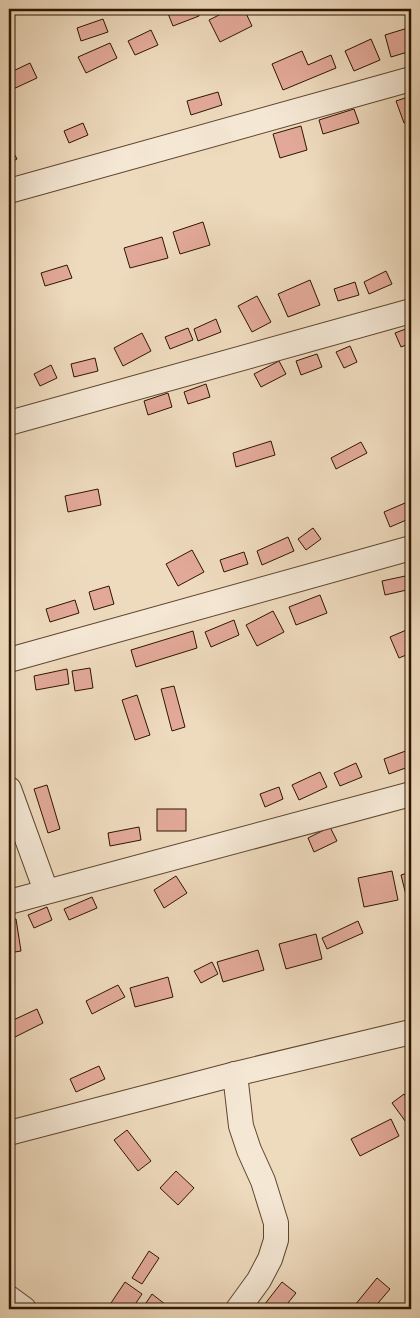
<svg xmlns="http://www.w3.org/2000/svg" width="420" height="1318" viewBox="0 0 420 1318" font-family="'Libre Caslon Text',serif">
<rect width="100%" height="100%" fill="#eedabd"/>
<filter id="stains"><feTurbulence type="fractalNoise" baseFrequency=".004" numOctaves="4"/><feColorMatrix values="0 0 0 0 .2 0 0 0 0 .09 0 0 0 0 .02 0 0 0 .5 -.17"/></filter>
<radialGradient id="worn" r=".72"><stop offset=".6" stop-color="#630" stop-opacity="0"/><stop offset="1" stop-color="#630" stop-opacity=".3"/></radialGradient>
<g fill="#e2a998" stroke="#2e1500">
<path d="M172 9H197L199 16 173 26 167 11Z"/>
<path d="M231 9H244L252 26 220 42 209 20Z"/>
<path d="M103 19 108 32 81 41 77 28Z"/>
<path d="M411 27V51L391 57 385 35Z"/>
<path d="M151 30 158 45 135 55 128 41Z"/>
<path d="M371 39 380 60 354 71 345 51Z"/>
<path d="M110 43 117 58 86 73 78 57Z"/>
<path d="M302 51 308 65 331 55 336 68 283 90 272 64Z"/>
<path d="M30 63 37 78 11 90 9 85V73Z"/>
<path d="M218 92 222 105 191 115 187 101Z"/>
<path d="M411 96V120L404 123 396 101Z"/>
<path d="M354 109 359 123 323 134 319 120Z"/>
<path d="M83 123 88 135 69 143 64 131Z"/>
<path d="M301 126 307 150 280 158 273 134Z"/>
<path d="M9 146H10L17 159 9 163Z"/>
<path d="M203 222 210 245 180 254 173 232Z"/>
<path d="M162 237 168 258 130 268 124 248Z"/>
<path d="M67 265 72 278 45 286 41 273Z"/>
<path d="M411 268V282H410L406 269Z"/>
<path d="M386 271 392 284 369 294 364 282Z"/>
<path d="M310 280 320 305 288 317 278 294Z"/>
<path d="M355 282 359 295 338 301 334 289Z"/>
<path d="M257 296 271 322 252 332 238 306Z"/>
<path d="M216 319 221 332 198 341 194 329Z"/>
<path d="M411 327V343L401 347 395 333Z"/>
<path d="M188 328 193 340 170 349 165 337Z"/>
<path d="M142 333 151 351 123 366 114 348Z"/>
<path d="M350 346 357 362 344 368 336 352Z"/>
<path d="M317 354 322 367 301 375 296 361Z"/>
<path d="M95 358 98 371 74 377 71 364Z"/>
<path d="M279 361 286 374 261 387 254 374Z"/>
<path d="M51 365 57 378 40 386 34 374Z"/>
<path d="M206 384 210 397 188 404 184 392Z"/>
<path d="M168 393 172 407 148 415 144 401Z"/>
<path d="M271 441 275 455 236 467 233 453Z"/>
<path d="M361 442 367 453 336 469 331 458Z"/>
<path d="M98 489 101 505 68 512 65 496Z"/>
<path d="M405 503 411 518 390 527 384 512Z"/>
<path d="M313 528 321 539 306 550 298 539Z"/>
<path d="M288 537 294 551 262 565 257 551Z"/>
<path d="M192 550 204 572 178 586 166 564Z"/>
<path d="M244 552 248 564 224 572 220 560Z"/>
<path d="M410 575 411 589 385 595 382 581Z"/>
<path d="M109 586 114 604 94 610 89 592Z"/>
<path d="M320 595 327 613 296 625 289 607Z"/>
<path d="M75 600 79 613 50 622 46 609Z"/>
<path d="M273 611 284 632 257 646 246 625Z"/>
<path d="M234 620 239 635 211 647 205 632Z"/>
<path d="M411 628V653L399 658 390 637Z"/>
<path d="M193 631 197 648 136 667 131 650Z"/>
<path d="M90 668 93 688 75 691 72 671Z"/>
<path d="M67 669 69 684 36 690 34 676Z"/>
<path d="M174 686 185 727 172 731 161 689Z"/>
<path d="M137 695 150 735 135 740 122 700Z"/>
<path d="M411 749V766L389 774 384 759Z"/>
<path d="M356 763 362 777 340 786 334 773Z"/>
<path d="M320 772 327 787 299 800 292 785Z"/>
<path d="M47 785 60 829 48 833 34 789Z"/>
<path d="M279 787 283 799 265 807 260 794Z"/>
<rect x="157" y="809" width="29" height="22"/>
<path d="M139 827 141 840 110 846 108 833Z"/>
<path d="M330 827 337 841 314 852 308 838Z"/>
<path d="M392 871 398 900 364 907 358 878Z"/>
<path d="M411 872V893L406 895 401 875Z"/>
<path d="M176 876 187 893 164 908 154 890Z"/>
<path d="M92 897 97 908 69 920 64 909Z"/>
<path d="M47 907 52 920 34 928 28 915Z"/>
<path d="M16 919 21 951 9 953V920Z"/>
<path d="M358 921 363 933 327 949 322 938Z"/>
<path d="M316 934 322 959 286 969 279 944Z"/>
<path d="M258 950 264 970 223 982 217 962Z"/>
<path d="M212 962 218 974 201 983 194 971Z"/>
<path d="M168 977 173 997 135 1007 130 988Z"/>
<path d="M118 985 125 997 92 1014 86 1001Z"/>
<path d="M37 1009 43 1023 9 1040V1022Z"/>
<path d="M99 1066 105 1079 76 1092 70 1079Z"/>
<path d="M404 1094 411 1103V1129L392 1103Z"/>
<path d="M391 1119 399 1136 360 1156 351 1139Z"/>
<path d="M127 1130 151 1161 138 1171 114 1140Z"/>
<path d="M176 1171 194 1188 178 1205 160 1188Z"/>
<path d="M149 1251 159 1258 142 1284 132 1278Z"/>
<path d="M377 1278 390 1289 373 1309H359L355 1305Z"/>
<path d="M125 1282 142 1294 132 1309H107Z"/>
<path d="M282 1282 296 1293 283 1309H261Z"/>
<path d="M152 1294 170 1308 169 1309H154L146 1303Z"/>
</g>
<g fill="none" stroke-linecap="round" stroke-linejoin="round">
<g stroke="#5e462f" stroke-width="26">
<g id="minor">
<path d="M9 191 411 79"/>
<path d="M9 423 411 311"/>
<path d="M9 660 411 548"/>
<path d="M9 789 46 891"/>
<path d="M9 902 411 794"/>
<path d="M235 1074 241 1126 249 1150 263 1181 276 1223V1240L270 1259 259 1280 238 1309"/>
<path d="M9 1133 235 1074 411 1032"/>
<path d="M9 1298 24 1309"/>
</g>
</g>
<use href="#minor" stroke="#f4e7d4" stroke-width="24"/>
</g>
<rect width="420" height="1318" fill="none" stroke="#eedabd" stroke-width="30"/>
<rect x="10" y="10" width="400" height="1298" fill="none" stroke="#2e1500" stroke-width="2.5"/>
<rect x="15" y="15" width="390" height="1288" fill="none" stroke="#2e1500"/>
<rect width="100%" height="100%" filter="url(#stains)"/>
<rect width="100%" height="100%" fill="url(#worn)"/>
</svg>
